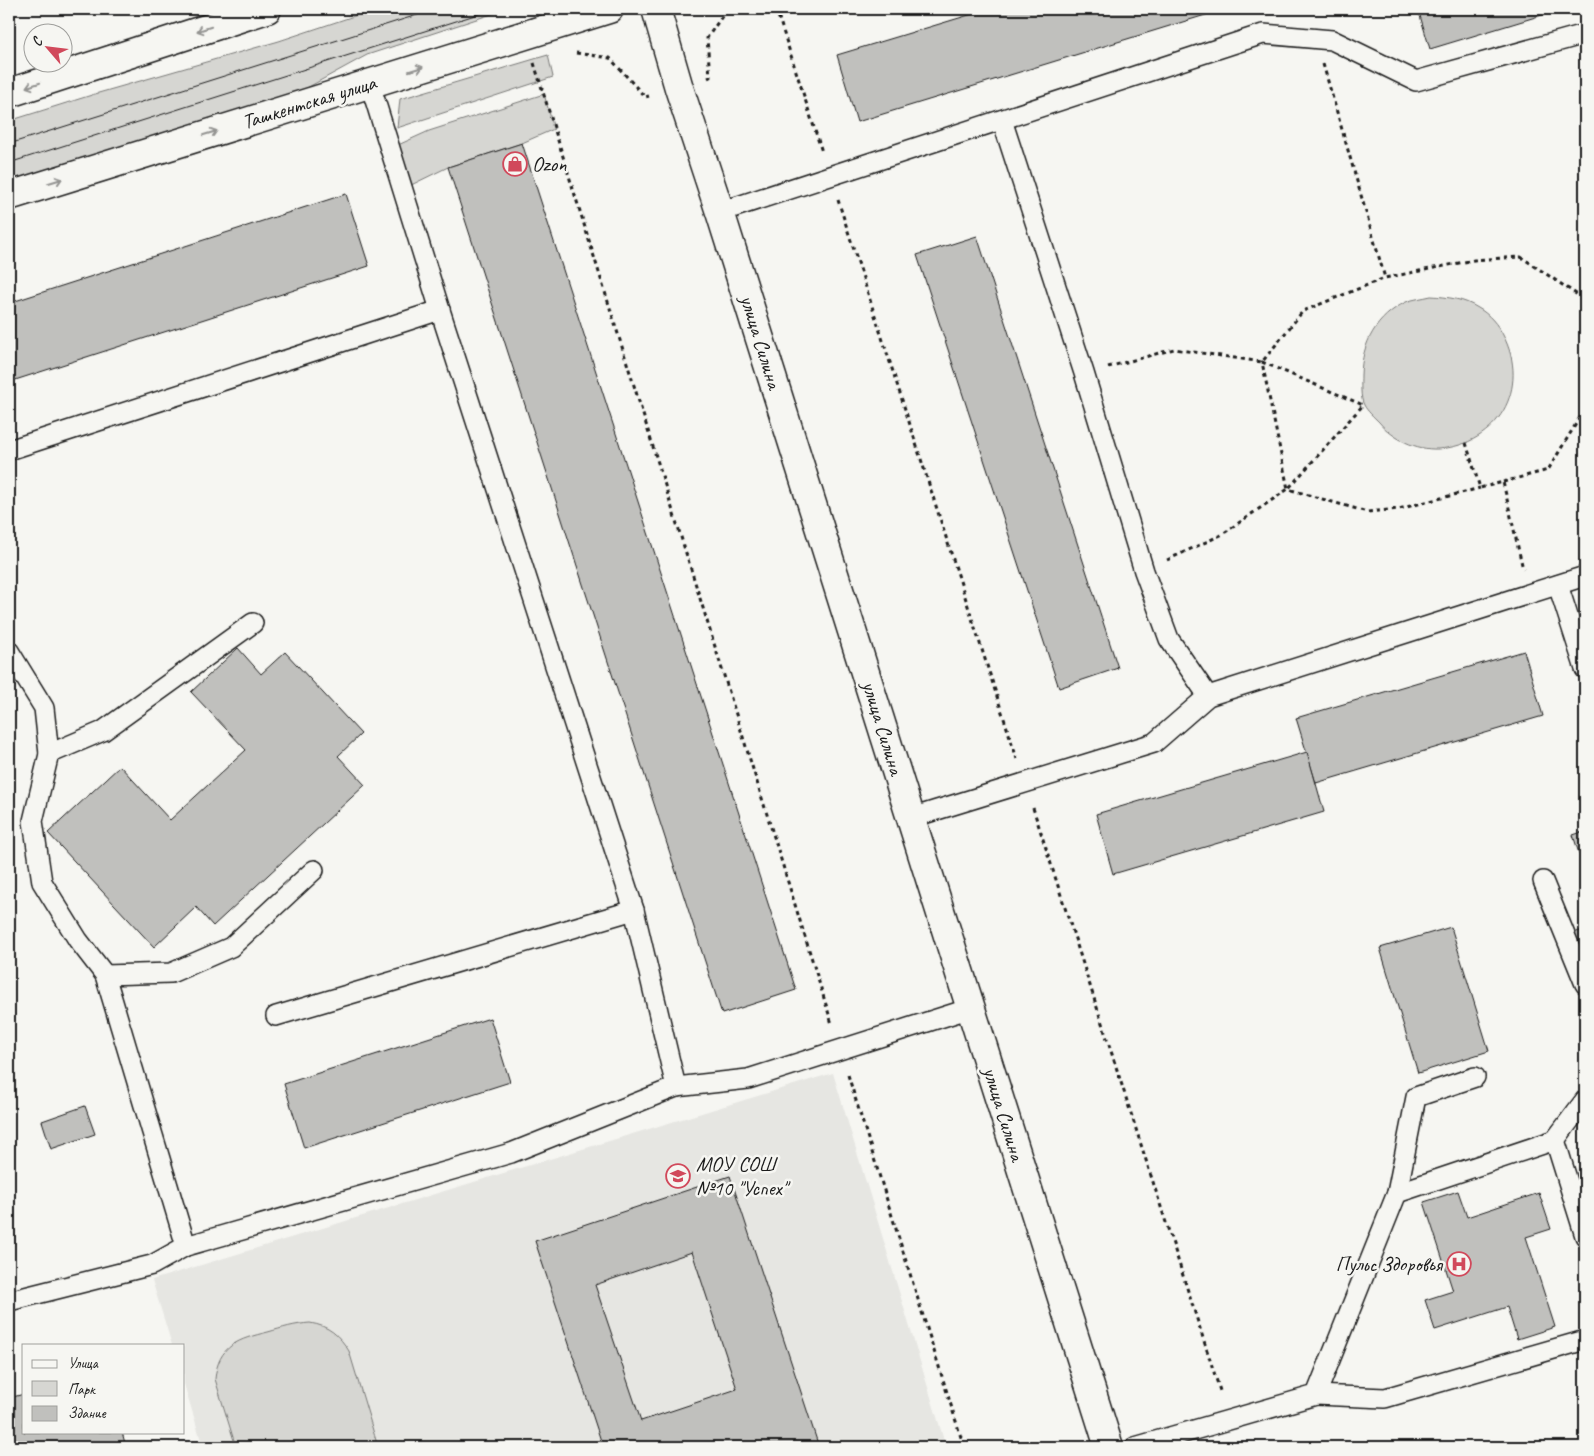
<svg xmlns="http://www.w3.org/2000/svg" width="1594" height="1456" viewBox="0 0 1594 1456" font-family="Caveat,sans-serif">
<rect width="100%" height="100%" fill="#f6f6f2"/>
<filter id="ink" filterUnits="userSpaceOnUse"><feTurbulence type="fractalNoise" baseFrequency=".02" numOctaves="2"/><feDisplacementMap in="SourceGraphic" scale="10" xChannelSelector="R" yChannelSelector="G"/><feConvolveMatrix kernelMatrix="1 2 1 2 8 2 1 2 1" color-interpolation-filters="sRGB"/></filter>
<g filter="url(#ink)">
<path fill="#e6e6e2" d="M833 1073 946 1447H203L184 1384V1345H172L152 1280Z"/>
<g fill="#d6d6d2" stroke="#797977">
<path d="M375 9H507L367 55 292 96 9 184V121L95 94 279 41Z"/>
<path d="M548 55 553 77 397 128 400 99Z"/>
<path d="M544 94 554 129 522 143 448 167 403 189 387 150 429 131Z"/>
<path d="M1431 296C1448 297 1464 299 1478 308 1489 314 1498 325 1503 335 1531 388 1498 445 1438 449 1416 450 1393 439 1379 422 1374 417 1367 411 1364 405 1360 398 1361 384 1361 375 1362 343 1376 317 1406 302 1413 299 1423 298 1431 296Z"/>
<path d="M310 1323C329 1326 339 1335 349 1351L378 1447H236L215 1379C218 1345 239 1339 268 1332 282 1328 295 1324 310 1323Z"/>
</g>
<g fill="#c0c0bd" stroke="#1c1c1c" fill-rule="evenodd">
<path d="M989 9H1225L857 122 837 55Z"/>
<path d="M1418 9H1562L1430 49Z"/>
<path d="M522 143 796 990 722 1014 448 167Z"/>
<path d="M346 194 369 266 9 382V303Z"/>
<path d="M977 236 1118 668 1059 688 917 255Z"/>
<path d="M238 648 261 674 285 652 361 734 338 756 365 785 213 926 196 907 154 947 48 833 120 766 170 820 246 750 191 692Z"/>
<path d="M1524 651 1543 716 1316 783 1296 718Z"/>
<path d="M1307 752 1324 812 1113 874 1096 814Z"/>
<path d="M1585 831V872L1573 835Z"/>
<path d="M1451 927 1489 1051 1418 1073 1380 948Z"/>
<path d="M1585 929V962L1574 933Z"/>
<path d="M490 1018 510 1082 304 1148 284 1084Z"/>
<path d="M85 1106 95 1134 51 1149 42 1121Z"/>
<path d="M730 1176 819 1447H603L535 1241ZM692 1252 737 1389 641 1421 595 1285Z"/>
<path d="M1458 1191 1467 1217 1539 1193 1551 1229 1526 1237 1555 1327 1517 1339 1507 1307 1435 1330 1425 1300 1453 1291 1424 1202Z"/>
<path d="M24 1394V1432H122L126 1447H70L69 1446 64 1447H9V1398Z"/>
</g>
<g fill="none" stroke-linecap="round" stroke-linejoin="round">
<g stroke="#1c1c1c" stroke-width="22">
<g id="service">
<path d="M370 84 440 310 634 910 676 1087"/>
<path d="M1002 120 1084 373 1144 571 1169 639 1208 696"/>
<path d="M720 212 1263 34 1332 40 1416 81 1585 34"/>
<path d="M9 450 440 310"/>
<path d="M1558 585 1585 669"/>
<path d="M9 651 44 708 49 754 33 821 42 882 78 940 105 975 186 1246"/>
<path d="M49 754 103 731 253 623"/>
<path d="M911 818 1154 743 1208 696 1585 576"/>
<path d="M1543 881 1585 984"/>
<path d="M105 975 171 973 231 947 314 870"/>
<path d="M276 1016 634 910"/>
<path d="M1555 1140 1585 1236"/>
<path d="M1397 1193 1555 1140 1585 1100"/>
<path d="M9 1301 152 1265 186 1246 511 1153 676 1087 748 1079 971 1008"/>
<path d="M1316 1395 1385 1398 1585 1340"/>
<path d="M1135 1447 1316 1395 1397 1193 1416 1097 1475 1077"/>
</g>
</g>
<g stroke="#1c1c1c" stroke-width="31">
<path id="minor" d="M656 9 679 88 720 212 1109 1447"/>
</g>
<g stroke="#1c1c1c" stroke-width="31">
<g id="secondary">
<path d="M9 93 267 9"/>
<path d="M9 196 609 9"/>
</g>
</g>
<g stroke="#1c1c1c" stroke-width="3" stroke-dasharray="4 4" stroke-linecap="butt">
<path d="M776 9 822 152"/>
<path d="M576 53 610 58 645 97 649 96"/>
<path d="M534 63 832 1024"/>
<path d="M1323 64 1385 278"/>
<path d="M708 78 710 77 707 38 727 9"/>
<path d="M838 200 1017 759"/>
<path d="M1262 362 1363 405 1288 489Z"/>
<path d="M1108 367 1174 349 1262 362 1303 311 1385 278 1474 260 1521 257 1585 300"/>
<path d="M1466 443 1480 488 1503 482 1523 569"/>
<path d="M1503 482 1548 470 1585 409"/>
<path d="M1167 560 1221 535 1288 489 1367 512 1399 509 1480 488"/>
<path d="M1033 808 1221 1394"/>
<path d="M848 1075 964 1447"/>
</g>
<use href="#service" stroke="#f6f6f2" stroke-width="19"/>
<use href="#minor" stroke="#f6f6f2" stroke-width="28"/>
<use href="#secondary" stroke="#f6f6f2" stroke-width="28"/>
<g stroke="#1c1c1c" stroke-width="1">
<path d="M9 144 436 9"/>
<path d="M9 163 494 9"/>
</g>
</g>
<defs><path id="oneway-shaft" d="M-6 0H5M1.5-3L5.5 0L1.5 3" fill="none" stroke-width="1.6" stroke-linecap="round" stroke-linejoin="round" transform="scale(1.25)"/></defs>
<g stroke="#949492">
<use href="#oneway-shaft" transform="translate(204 29) rotate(162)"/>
<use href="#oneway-shaft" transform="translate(416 69) rotate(-17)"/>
<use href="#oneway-shaft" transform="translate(33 85) rotate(162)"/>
<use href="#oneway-shaft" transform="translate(210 133) rotate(-17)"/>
<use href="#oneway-shaft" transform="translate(55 181) rotate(-17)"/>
</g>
</g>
<defs>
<g id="shop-ring" transform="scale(1.25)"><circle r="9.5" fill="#f6f6f2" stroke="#d1495b" stroke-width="1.5"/><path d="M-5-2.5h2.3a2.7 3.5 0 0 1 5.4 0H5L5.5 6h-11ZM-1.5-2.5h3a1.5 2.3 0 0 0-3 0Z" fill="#d1495b"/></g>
<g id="school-ring" transform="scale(1.25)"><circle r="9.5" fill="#f6f6f2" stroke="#d1495b" stroke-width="1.5"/><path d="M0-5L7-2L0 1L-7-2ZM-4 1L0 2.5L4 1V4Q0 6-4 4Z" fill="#d1495b"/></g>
<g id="hospital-ring" transform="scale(1.25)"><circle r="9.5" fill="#f6f6f2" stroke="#d1495b" stroke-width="1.5"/><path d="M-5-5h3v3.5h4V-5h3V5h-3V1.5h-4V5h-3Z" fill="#d1495b"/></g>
</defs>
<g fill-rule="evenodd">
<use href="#shop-ring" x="515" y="164"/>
<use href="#school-ring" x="678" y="1176"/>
<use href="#hospital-ring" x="1459" y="1264"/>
</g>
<g text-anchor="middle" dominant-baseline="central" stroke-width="5" stroke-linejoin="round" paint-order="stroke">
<g font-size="21" fill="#1c1c1c" stroke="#f6f6f2">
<text transform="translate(309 102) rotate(-17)">Ташкентская улица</text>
<text transform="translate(761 342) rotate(73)">улица Силина</text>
<text transform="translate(883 728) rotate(73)">улица Силина</text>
<text transform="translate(1004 1114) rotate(73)">улица Силина</text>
</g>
<g font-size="21" fill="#1c1c1c" stroke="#f6f6f2" text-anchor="start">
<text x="532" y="164">Ozon</text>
<text x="696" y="1164">МОУ СОШ<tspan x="696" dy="24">№10 "Успех"</tspan></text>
<text x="1442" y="1264" text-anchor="end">Пульс Здоровья</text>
</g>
</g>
<rect width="1594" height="1456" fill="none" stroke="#f6f6f2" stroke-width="30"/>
<rect x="15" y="15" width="1564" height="1426" fill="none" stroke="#1c1c1c" stroke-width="2" filter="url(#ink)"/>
<rect x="22" y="1344" width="162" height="90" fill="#f6f6f2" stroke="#9f9f9c"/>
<rect x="32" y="1360" width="25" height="8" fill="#f6f6f2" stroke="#9f9f9c"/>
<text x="68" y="1368" font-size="15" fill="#1c1c1c">Улица</text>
<rect x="32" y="1381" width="25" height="15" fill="#d6d6d2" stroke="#9f9f9c"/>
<text x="68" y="1394" font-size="15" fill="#1c1c1c">Парк</text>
<rect x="32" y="1406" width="25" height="15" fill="#c0c0bd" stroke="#9f9f9c"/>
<text x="68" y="1418" font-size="15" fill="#1c1c1c">Здание</text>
<g transform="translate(48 48) rotate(298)"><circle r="24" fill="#f6f6f2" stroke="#9f9f9c"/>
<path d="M0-4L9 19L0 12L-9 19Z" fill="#d1495b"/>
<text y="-8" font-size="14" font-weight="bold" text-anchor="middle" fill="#1c1c1c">С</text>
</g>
</svg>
